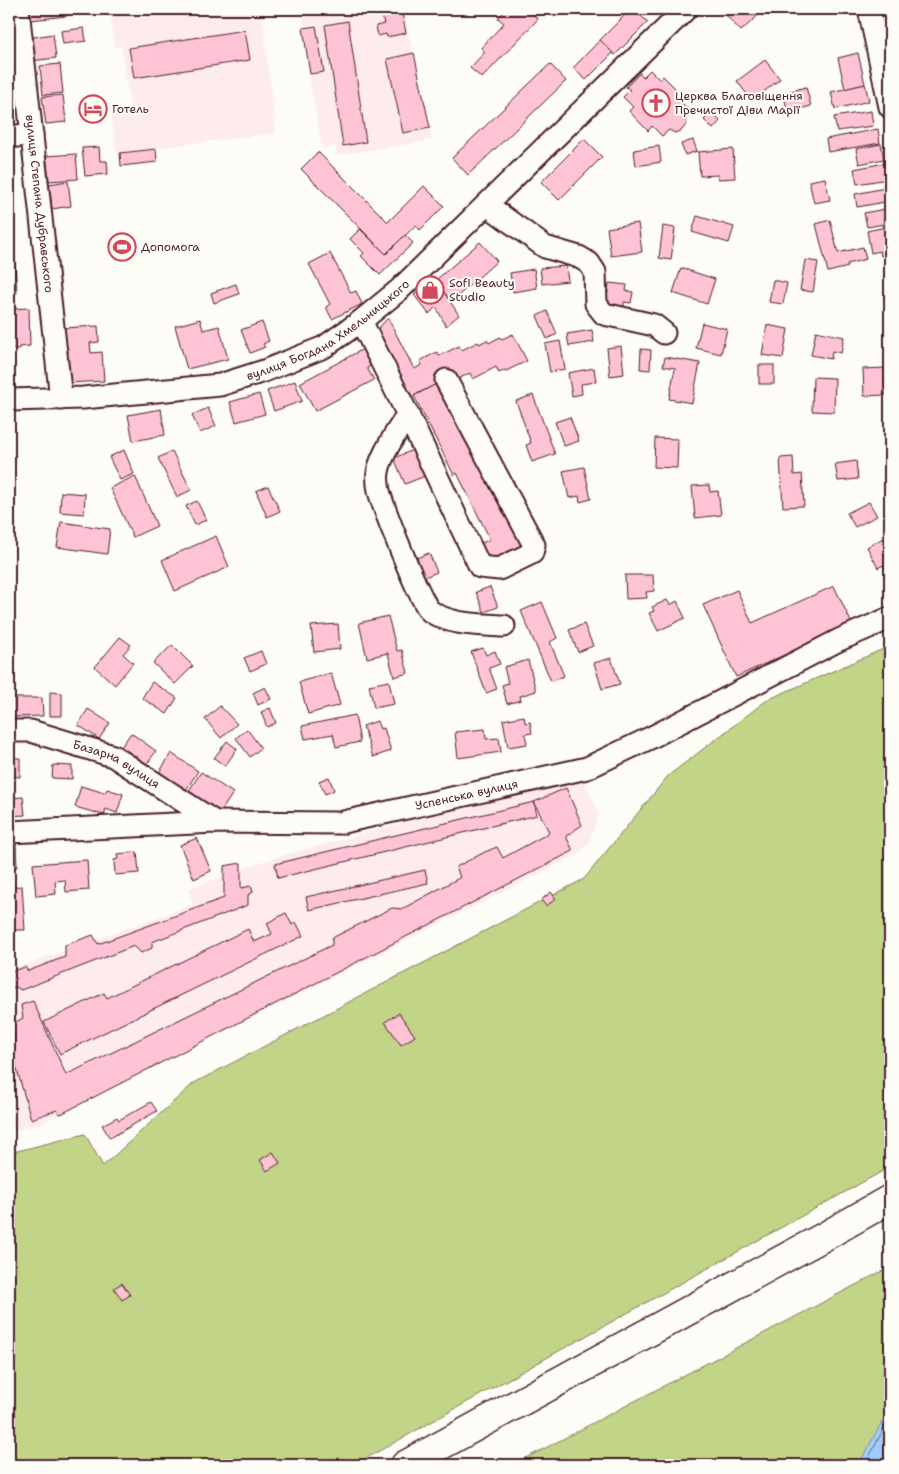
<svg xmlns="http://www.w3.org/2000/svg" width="899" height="1474" viewBox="0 0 899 1474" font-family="'Shantell Sans',sans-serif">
<rect width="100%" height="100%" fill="#fdfcf7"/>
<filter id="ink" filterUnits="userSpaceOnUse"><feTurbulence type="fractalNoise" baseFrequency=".02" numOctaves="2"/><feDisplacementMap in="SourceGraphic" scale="10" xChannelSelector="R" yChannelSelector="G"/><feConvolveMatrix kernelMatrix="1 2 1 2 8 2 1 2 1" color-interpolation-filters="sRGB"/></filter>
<g filter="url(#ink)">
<g fill="#fdebed">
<path d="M110 9H261L276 133 116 153 111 111 130 109 122 46 114 47Z"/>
<path d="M302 9H403L432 140 338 155 336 146 322 148 309 76 322 74 315 24 304 25Z"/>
<path d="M581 775 599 814 589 842 579 854 41 1123 9 1132V971L193 904 188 889 270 859Z"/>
</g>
<g fill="#c2d488" stroke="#867a5a">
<path d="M890 646V1167L354 1465H9V1153L85 1134 103 1166 194 1083 584 879 668 776 767 700Z"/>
<path d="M890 1267V1465H510L536 1453Z"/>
</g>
<path fill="#9fcefb" stroke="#7d88a8" d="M890 1413V1465H860V1462L883 1420Z"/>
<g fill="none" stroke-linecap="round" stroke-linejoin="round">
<path stroke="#6c657e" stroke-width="1" d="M865 1465 886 1424 890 1420"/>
</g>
<g fill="#fec4d6" stroke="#4a1f2b">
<path d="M29 9H66L67 16 30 20Z"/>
<path d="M380 9H401L406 33 387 37 386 34 378 36 376 26 384 24Z"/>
<path d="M507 9H527L538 19 482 78 470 68 485 52 481 48 504 23 498 18Z"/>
<path d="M631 9H633L648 22 615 55 600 40Z"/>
<path d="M724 9H765L741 31 722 11Z"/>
<path d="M884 9H890V31Z"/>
<path d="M348 21 366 142 343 146 325 25Z"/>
<path d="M316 26 324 72 310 74 303 28Z"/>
<path d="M84 28 86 41 63 44 61 31Z"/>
<path d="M245 30 250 60 134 78 129 48Z"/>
<path d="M53 34 56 58 31 61 28 38Z"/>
<path d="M600 40 613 53 586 80 573 68Z"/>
<path d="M414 53 430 128 403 133 387 59Z"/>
<path d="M858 53 865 84 845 89 838 58Z"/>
<path d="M765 60 780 79 752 101 737 81Z"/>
<path d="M60 64 63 93 43 95 40 66Z"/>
<path d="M550 64 566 81 468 175 452 158Z"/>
<path d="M650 70 660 80 663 76 683 96 679 100 689 110 684 115 687 124 681 131 675 133 669 130 662 136 652 126 648 131 629 111 633 107 623 97 630 90 626 87 640 73 643 77Z"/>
<path d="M865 84 869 101 835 109 831 92Z"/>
<path d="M806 87 811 106 788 112 783 93Z"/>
<path d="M63 95 66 122 46 124 42 97Z"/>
<path d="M871 111 873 126 837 131 834 117Z"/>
<path d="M711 112 720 121 713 129 704 120Z"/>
<path d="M878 129 880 143 828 152 826 139Z"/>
<path d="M584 139 602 157 559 200 541 182Z"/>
<path d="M693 140 697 151 685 155 681 144Z"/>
<path d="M881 144 884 159 859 164 856 149Z"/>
<path d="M659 146 661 162 636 166 634 150Z"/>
<path d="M99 147 100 161H107L108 174 85 176 82 148Z"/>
<path d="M156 149 157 162 121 166 120 153Z"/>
<path d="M733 149 735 178 718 179V175L700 176 698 152Z"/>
<path d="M318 152 388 222 424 186 444 206 420 230 416 225 386 254 301 169Z"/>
<path d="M76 154 78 179 49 181 46 156Z"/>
<path d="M885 163 888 179 857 184 854 169Z"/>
<path d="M825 178 830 200 814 203 809 181Z"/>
<path d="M68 181 71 206 52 209 49 184Z"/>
<path d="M890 187V201L857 207 855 194Z"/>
<path d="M9 208H11L17 293H9Z"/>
<path d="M890 208V223L867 227 864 213Z"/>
<path d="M697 216 734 227 729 243 692 232Z"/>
<path d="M830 220 838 253 863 247 866 259 847 264 848 267 828 272 816 224Z"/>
<path d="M638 223 642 252 611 256 607 228Z"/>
<path d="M663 226 675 228 671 260 659 258Z"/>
<path d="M890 226V254L881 256 880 251 871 253 867 231Z"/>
<path d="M360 229 386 254 405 235 413 243 380 275 361 256 364 253 350 239Z"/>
<path d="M480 242 497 261 451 302 436 280Z"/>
<path d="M330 253 351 293 356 291 362 304 332 319 326 307 330 304 309 264Z"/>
<path d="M805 260 818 262 813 292 800 290Z"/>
<path d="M566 266 568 281 542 284 540 268Z"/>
<path d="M681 268 715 279 707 304 673 293Z"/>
<path d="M534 269 537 288 513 292 510 273Z"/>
<path d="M434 277 459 315 446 326 436 307 429 314 414 295Z"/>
<path d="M773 280 787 283 783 304 769 302Z"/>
<path d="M609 283 627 285 626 291 633 292 631 303 624 302V308L606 306Z"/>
<path d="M236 284 239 294 214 303 211 293Z"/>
<path d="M29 308 30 346 19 347V349H9V309Z"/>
<path d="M547 311 557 334 547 339 537 316Z"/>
<path d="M388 318 414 369 422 365 420 361 437 352 439 356 459 346 462 350 478 342 479 344 487 340 489 343 500 337 502 339 513 334 527 361 506 371 505 370 499 373 496 367 473 379 470 373 456 380 454 375 411 397 372 335Z"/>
<path d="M200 319 203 330 219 326 228 359 187 369 175 326Z"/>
<path d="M262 322 269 341 263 344 265 347 250 353 241 330Z"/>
<path d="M702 323 727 329 721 354 696 348Z"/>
<path d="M767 325 788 329 783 358 762 355Z"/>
<path d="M98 326 99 342 90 343 91 353 102 352 104 381 67 383 63 328Z"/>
<path d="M592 330 594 342 569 346 567 334Z"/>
<path d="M816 331 844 337 841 353 832 351 831 359 811 355Z"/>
<path d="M560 341 565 369 550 372 545 344Z"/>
<path d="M621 346 624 374 610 376 607 348Z"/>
<path d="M365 348 374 364 367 368 374 380 315 411 300 383Z"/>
<path d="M641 349 651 350 650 370 640 369Z"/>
<path d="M665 357 700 363 692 403 669 399 675 368 663 366Z"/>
<rect x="759" y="365" width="15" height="19"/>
<path d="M594 368 596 382 581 384 582 394 572 396 568 373Z"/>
<path d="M886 368V395L864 396 863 369Z"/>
<path d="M813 377 835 378 834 412 812 411Z"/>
<path d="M295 381 302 401 274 411 267 391Z"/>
<path d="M440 382 528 543 486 565 476 546 490 539 457 473 454 475 414 396Z"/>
<path d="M259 394 265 414 236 422 230 402Z"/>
<path d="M533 395 555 454 532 462 526 445 531 443 516 401Z"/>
<path d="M208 408 216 426 200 433 192 415Z"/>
<path d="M161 409 165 435 133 441 128 415Z"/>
<path d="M570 417 579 441 564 446 555 422Z"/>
<path d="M655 438 678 439 677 468 654 467Z"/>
<path d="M418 448 430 474 405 484 394 458Z"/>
<path d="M124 450 134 474 120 480 109 457Z"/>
<path d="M172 451 191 490 177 497 158 458Z"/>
<path d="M793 457 794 475 802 474 804 506 783 507 780 458Z"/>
<path d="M856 461 858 479 838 481 835 464Z"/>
<path d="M584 467 591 499 580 502 579 496 569 498 563 471Z"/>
<path d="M135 476 157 526 133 537 110 488Z"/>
<path d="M709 485 710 492 718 491 721 515 695 518 692 486Z"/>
<path d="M268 486 280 511 267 517 256 491Z"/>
<path d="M61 492 85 494 84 514 60 512Z"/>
<path d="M197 501 206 520 195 525 186 506Z"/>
<path d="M869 502 877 516 855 527 847 513Z"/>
<path d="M61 522 110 529 107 554 57 547Z"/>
<path d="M216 536 229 567 175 591 162 560Z"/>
<path d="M885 537 889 544H890V578L883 565 878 568 867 547Z"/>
<path d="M429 553 437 572 420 579 412 560Z"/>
<path d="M625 575H653L654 591 646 592 647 598 626 599Z"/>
<path d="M834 586 852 624 736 677 703 605 737 590 752 623Z"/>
<path d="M490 587 498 607 484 612 476 592Z"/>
<path d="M667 600 670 605 677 601 685 618 658 631 649 613 654 611 652 607Z"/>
<path d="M542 602 557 638 550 642 564 676 551 681 521 611Z"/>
<path d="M388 616 397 651 402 650 408 673 394 677 388 653 367 658 359 623Z"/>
<path d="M338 624 340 649 314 652 311 626Z"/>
<path d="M584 624 593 646 578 652 569 630Z"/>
<path d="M120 637 131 645 123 654 133 663 115 685 95 667Z"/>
<path d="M172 645 193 666 175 684 153 663Z"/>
<path d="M483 648 486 655 495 651 500 664 489 668 497 689 486 693 471 652Z"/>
<path d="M261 651 266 664 250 671 244 658Z"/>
<path d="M611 658 620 684 602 689 594 663Z"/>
<path d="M528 660 536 691 520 696 521 700 507 704 502 685 508 683 504 667Z"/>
<path d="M331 673 340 705 308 714 299 682Z"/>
<path d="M389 681 394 704 374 708 369 685Z"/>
<path d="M152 682 177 698 167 714 142 698Z"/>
<path d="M265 687 271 699 258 705 253 693Z"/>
<path d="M50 692 62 693V716H50Z"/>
<path d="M12 698H42L43 716 12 717Z"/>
<path d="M220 706 237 724 221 738 205 719Z"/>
<path d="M270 708 276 723 267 727 261 712Z"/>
<path d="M88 709 110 723 99 739 78 725Z"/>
<path d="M355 715 360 742 336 747 333 734 305 739 302 726Z"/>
<path d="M524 716 525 723 530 722 532 733 525 734 527 744 508 747 503 720Z"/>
<path d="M377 721 380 729 384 728 391 751 373 757 363 726Z"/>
<path d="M247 729 261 748 250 757 236 738Z"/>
<path d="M485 729 486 739 499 738 501 752 458 758 455 732Z"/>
<path d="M131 733 156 751 147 764 121 747Z"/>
<path d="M227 741 237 749 225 766 214 758Z"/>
<path d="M171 753 198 771 186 790 159 773Z"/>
<path d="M9 758H20V777L9 776Z"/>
<path d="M53 765 72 766V779L52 778Z"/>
<path d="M201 772 233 793 220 813 188 792Z"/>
<path d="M329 777 334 790 325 794 319 781Z"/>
<path d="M81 786 105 793 107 789 123 794 117 813 106 809 104 815 75 807Z"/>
<path d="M566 788 582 825 566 836 573 851 63 1113 60 1114 57 1110 31 1119 10 1045 15 1042 12 1024 23 1018 21 1005 33 1001 66 1075 332 945V938L392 908 402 909 459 878 460 877 456 867 485 852 497 847 503 858 547 834 549 832 534 802Z"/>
<path d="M23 797 25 815 9 816V798Z"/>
<path d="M534 802 537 815 278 878 275 864Z"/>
<path d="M197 838 211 871 194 879 180 845Z"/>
<path d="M16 844 17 867H9V845Z"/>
<path d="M137 852 139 873 115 875 114 860 118 859 117 854Z"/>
<path d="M87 860 89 890 66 892 65 880 55 881 56 894 36 896 33 864Z"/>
<path d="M241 863V888L251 886 253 892 248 895V905L152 942V948L141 953 134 946 21 990 16 987 9 989V972L25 967 28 971 65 957V945L93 935 98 944 224 898V866Z"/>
<path d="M425 870 428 883 309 910 306 897Z"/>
<path d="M22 886 25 930H13L10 887Z"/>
<path d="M551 892 556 899 546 906 541 900Z"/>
<path d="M286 913 292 925 296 922 303 936 60 1054 44 1022 104 993 107 998 248 929 254 942 272 934 267 923Z"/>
<path d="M399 1013 415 1036 401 1045 385 1022Z"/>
<path d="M151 1102 157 1111 110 1138 102 1125 117 1117 119 1120Z"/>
<path d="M273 1152 280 1163 267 1171 260 1160Z"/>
<path d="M122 1283 130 1295 122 1300 114 1288Z"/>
</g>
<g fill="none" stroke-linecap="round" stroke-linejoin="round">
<g stroke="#4a1f2b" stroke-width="25">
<g id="minor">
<path id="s1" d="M18 9 61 399"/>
<path d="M869 9 890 107"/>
<path d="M9 137 32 134"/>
<path d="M487 205 545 247 579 257 589 263 595 272 596 304 604 314 654 325 664 333"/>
<path d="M361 321 408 415C399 427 380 457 378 472 377 478 378 486 379 491 383 507 421 604 430 611 452 626 478 624 504 626"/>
<path id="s2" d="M9 400 83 398 220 385 264 371 324 347 361 321 399 290 686 9"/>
<path d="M408 415 480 567 499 569 532 553 534 545 446 380"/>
<path id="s3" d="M9 731H31L113 756 215 822"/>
<path id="s4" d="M9 832 215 822 339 823 587 768 650 738 839 640 890 618"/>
</g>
</g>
<g stroke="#4a1f2b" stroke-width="31">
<path id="highway" d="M405 1465 827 1235 890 1199"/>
</g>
<use href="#minor" stroke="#fdfcf7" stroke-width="21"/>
<use href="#highway" stroke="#fdfcf7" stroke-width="28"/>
</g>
</g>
<defs>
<g id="church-ring" transform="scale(1.4375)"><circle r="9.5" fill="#fdfcf7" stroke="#d1495b" stroke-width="1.5"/><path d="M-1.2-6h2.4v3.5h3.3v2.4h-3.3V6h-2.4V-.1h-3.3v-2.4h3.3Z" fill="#d1495b"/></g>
<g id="hotel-ring" transform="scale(1.4375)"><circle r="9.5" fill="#fdfcf7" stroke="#d1495b" stroke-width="1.5"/><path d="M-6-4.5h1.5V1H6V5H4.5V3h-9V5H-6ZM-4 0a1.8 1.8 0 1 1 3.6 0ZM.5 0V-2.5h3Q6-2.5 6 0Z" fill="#d1495b"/></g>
<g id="stadium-ring" transform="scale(1.4375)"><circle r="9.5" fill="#fdfcf7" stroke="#d1495b" stroke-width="1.5"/><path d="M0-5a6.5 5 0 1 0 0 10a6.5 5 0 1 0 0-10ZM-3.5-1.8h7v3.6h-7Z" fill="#d1495b"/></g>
<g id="shop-ring" transform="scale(1.4375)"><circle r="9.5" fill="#fdfcf7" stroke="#d1495b" stroke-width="1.5"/><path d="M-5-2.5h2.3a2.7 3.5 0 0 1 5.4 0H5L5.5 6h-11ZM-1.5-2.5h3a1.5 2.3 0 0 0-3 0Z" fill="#d1495b"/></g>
</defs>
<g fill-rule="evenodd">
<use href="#church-ring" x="656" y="103"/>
<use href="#hotel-ring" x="93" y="109"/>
<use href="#stadium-ring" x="122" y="247"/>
<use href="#shop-ring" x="430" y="290"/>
</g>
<g text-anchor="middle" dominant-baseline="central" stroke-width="4" stroke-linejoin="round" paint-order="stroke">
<g font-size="12" fill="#4a1f2b" stroke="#fdfcf7" text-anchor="start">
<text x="675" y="96">Церква Благовіщення<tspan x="675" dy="14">Пречистої Діви Марії</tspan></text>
<text x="112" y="109">Готель</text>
<text x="141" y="247">Допомога</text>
<text x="449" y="283">Sofi Beauty<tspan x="449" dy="14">Studio</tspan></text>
</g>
<g font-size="12" fill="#4a1f2b" stroke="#fdfcf7">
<text stroke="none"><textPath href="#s1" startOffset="196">вулиця Степана Дубравського</textPath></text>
<text stroke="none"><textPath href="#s2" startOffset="334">вулиця Богдана Хмельницького</textPath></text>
<text stroke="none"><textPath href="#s3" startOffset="114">Базарна вулиця</textPath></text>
<text stroke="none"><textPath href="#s4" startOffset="461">Успенська вулиця</textPath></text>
</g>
</g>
<rect width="899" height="1474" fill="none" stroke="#fdfcf7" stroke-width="30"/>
<rect x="15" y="15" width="869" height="1444" fill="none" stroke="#4a1f2b" stroke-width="2" filter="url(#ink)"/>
</svg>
